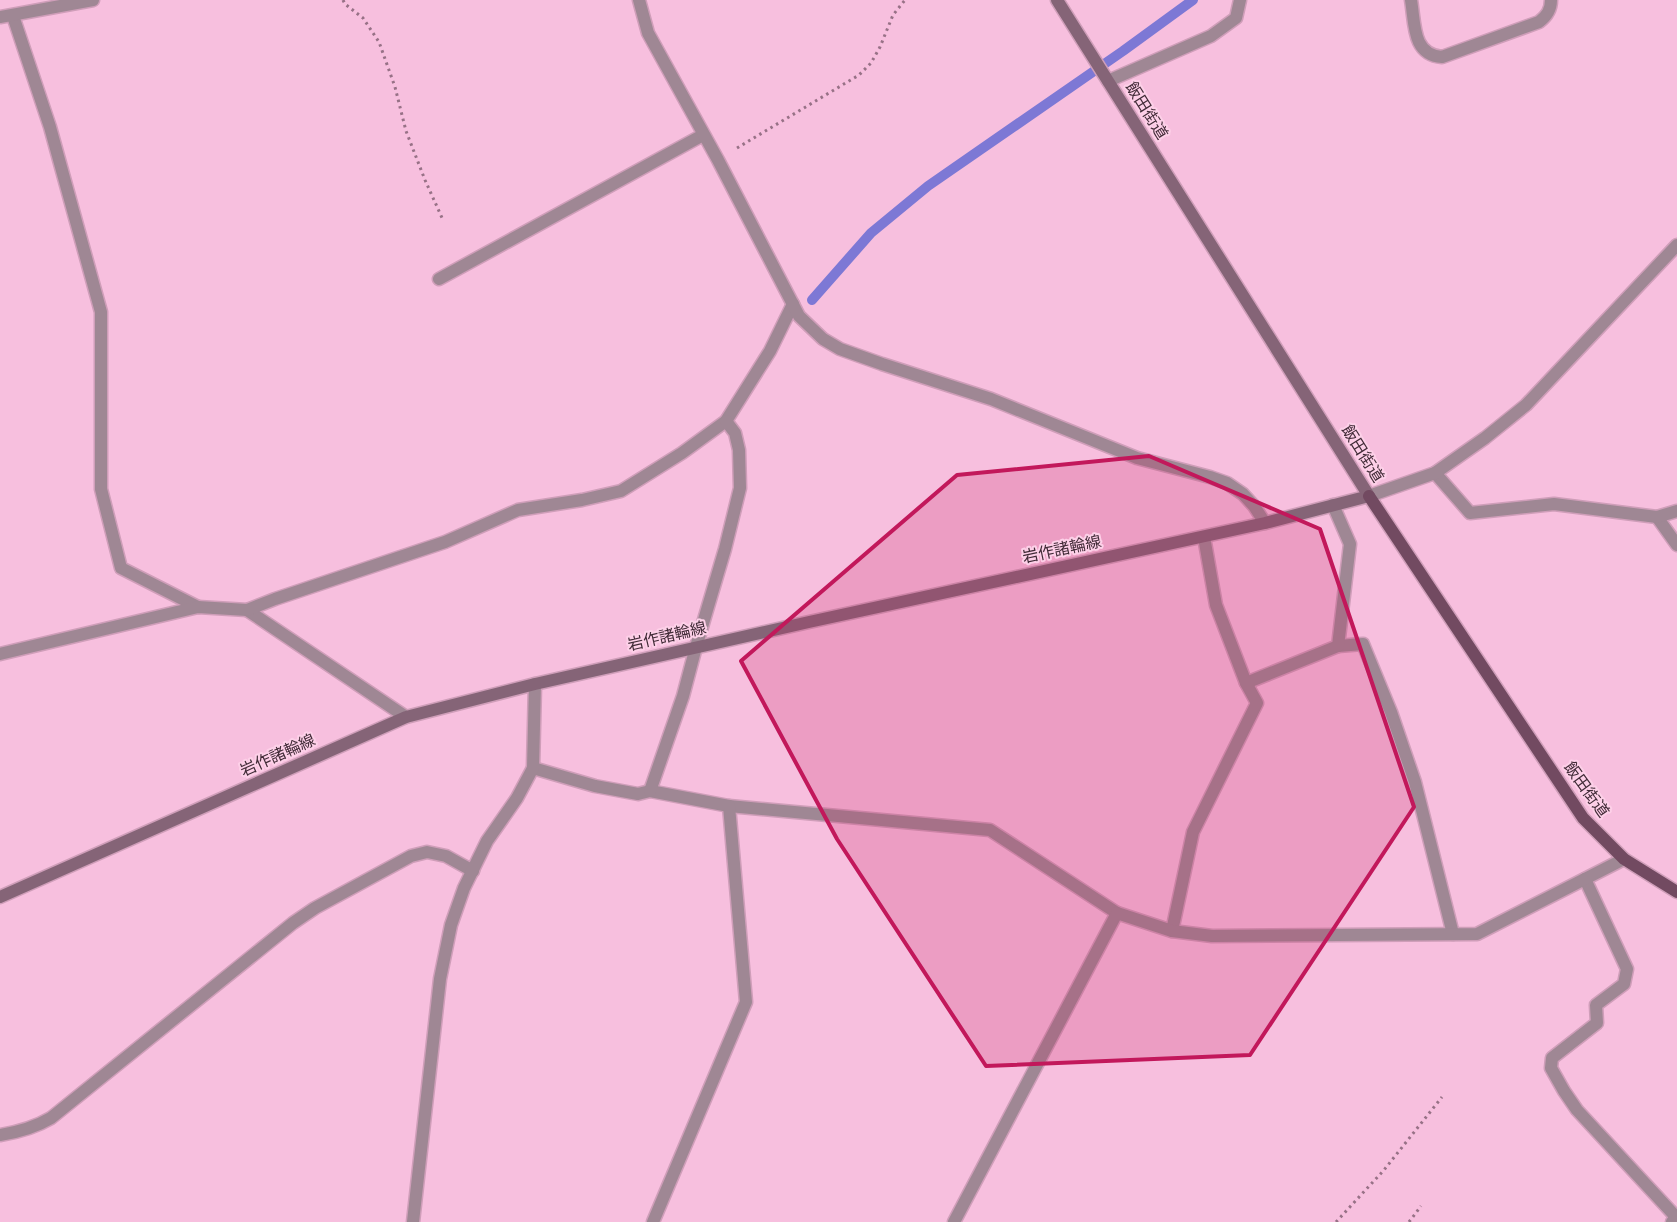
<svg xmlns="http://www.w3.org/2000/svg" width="1677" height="1222" viewBox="0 0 1677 1222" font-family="'Sofia Sans Condensed','Noto Sans JP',sans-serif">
<rect width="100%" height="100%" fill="#f7bfde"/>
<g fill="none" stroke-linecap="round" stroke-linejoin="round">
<path stroke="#7d78d5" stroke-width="10" d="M812 300 871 233 928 186 1123 51 1193 0"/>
<g stroke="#cf9eb9" stroke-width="15">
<g id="service">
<path d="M13 16 50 127 101 312V489L121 568 198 607"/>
<path d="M1108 81 1211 36 1236 18 1240 0"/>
<path d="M439 279 703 135"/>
<path d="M1657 517 1677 545"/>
<path d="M247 610 406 717"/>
<path d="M1338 646 1363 644 1391 712 1415 782 1453 934"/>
<path d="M0 654 198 607 247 610 275 599 445 542 518 510 582 500 621 491 682 453 726 421 770 351 793 304"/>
<path d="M1246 683 1338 646 1350 544 1333 505"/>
<path d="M729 806 990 830 1117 913"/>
<path d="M1585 879 1627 969 1624 984 1596 1005 1597 1023 1552 1058 1551 1068 1564 1091 1577 1110 1676 1217"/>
<path d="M1172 931 1193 832 1257 703 1246 683 1216 605 1204 537"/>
</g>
</g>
<g stroke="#cf9eb9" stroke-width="15">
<g id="minor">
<path d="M639 0 648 33 718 160 799 316 823 339 840 349 882 364 991 399 1137 458 1210 477 1227 483 1243 494 1254 506 1265 523"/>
<path d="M1411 0C1415 23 1412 55 1442 57L1539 22C1547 16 1551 10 1551 0"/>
<path d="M0 17 93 0"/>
<path d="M1435 473 1470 513 1554 504 1657 517 1677 511"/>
<path d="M533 768 595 786 638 794 650 791 729 806 746 1002 653 1222"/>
<path d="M650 791 683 696 696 647 725 549 740 488 739 450 735 433 726 421"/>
<path d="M0 1135C19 1132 34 1128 51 1118L293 923 315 908 411 856 427 852 446 856 473 871"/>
<path d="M954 1222 1117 913 1172 931 1212 936 1477 934 1624 859"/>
<path d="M1672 1222 1677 1216"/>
</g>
</g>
<g stroke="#cf9eb9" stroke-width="15">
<g id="tertiary">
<path d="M1369 496 1435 473 1485 438 1526 405 1677 245"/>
<path d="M413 1222 440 979 451 925 464 888 487 841 517 798 533 768 535 684"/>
</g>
</g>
<g stroke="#cf9eb9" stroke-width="15">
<path id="secondary" d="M0 897 406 717 535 684 809 622 1265 523 1369 496 1057 0"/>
</g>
<g stroke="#cf9eb9" stroke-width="15">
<path id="primary" d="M1369 496 1583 818 1624 859 1677 892"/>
</g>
<g stroke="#977186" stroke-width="3" stroke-dasharray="2.5 4" stroke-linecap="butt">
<path d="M343 0 345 4 363 18 379 42 395 87 406 131 425 180 443 220"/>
<path d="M737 148 859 75 871 63 880 47 893 15 905 0"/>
<path d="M1336 1222 1384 1170 1442 1097"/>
<path d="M1409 1222 1421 1206"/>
</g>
<use href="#service" stroke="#9f8794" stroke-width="12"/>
<use href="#minor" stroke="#9f8794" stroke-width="12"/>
<use href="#tertiary" stroke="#9f8794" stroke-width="12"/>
<use href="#secondary" stroke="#856477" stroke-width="12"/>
<use href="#primary" stroke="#724a61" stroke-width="12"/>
</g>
<path fill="#c2185b" fill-opacity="0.2" stroke="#c2185b" stroke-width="4" stroke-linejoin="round" d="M1149 456 1320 529 1414 807 1250 1055 986 1066 837 839 741 661 957 475Z"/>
<g text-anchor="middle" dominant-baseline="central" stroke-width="4" stroke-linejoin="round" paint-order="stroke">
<g font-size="16" fill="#412b37" stroke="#fdd0e8">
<text transform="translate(1146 111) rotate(58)">飯田街道</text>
<text transform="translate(1362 454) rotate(58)">飯田街道</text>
<text transform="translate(1062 550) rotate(-12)">岩作諸輪線</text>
<text transform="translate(667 637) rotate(-13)">岩作諸輪線</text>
<text transform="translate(278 756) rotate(-24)">岩作諸輪線</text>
<text transform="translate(1586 790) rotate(54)">飯田街道</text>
</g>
</g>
</svg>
